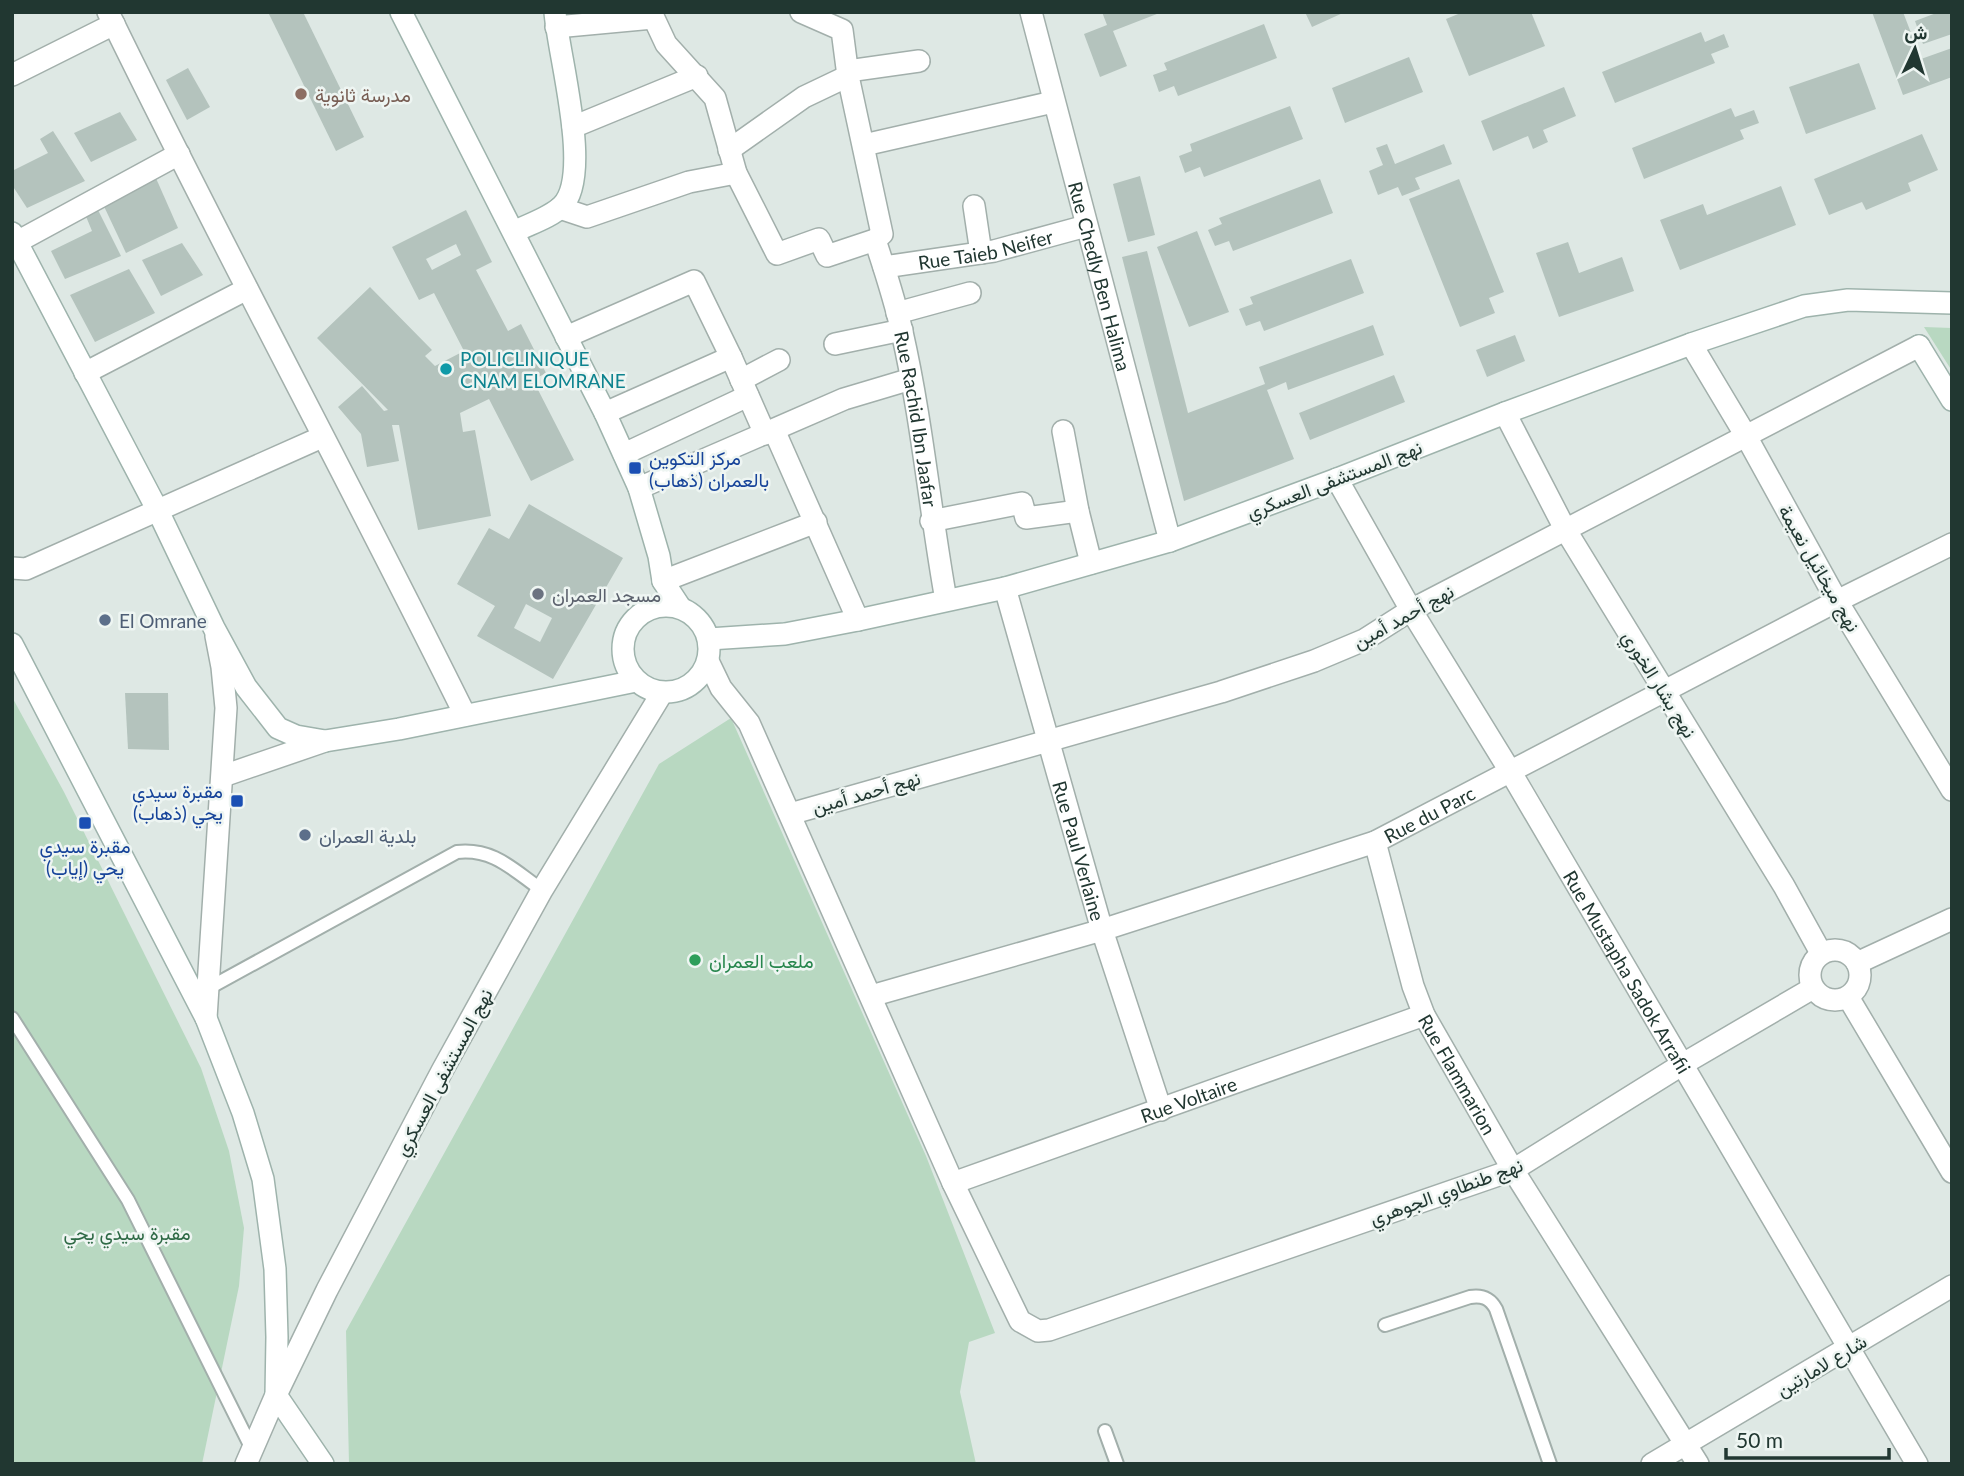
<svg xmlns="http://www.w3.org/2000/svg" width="1964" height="1476" viewBox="0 0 1964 1476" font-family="Lato,Vazirmatn,sans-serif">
<rect width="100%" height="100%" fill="#dee8e4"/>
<g fill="#b8d8c1">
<path d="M1924 327 1952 328V371Z"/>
<path d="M12 697 64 792 201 1068 229 1151 244 1228 239 1286 202 1464H12Z"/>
<path d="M731 718 926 1156 995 1333 969 1342 960 1392 976 1464H349L346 1331 659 764Z"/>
</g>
<g fill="#b4c3bd" fill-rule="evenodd">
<path d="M268 12H303L364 137 336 151Z"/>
<path d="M1102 12H1162L1113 31 1127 66 1100 77 1084 34 1107 25Z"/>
<path d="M1305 12H1345L1312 27Z"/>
<path d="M1463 12H1531L1545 46 1469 76 1446 19Z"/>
<path d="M1872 12H1903L1921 59 1952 48V77L1903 95Z"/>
<path d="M1939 12H1952V34L1923 44 1915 21Z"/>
<path d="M1264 24 1277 58 1178 96 1174 86 1159 92 1153 75 1167 70 1164 63Z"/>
<path d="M1701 32 1705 42 1724 34 1729 47 1711 54 1715 63 1615 103 1602 72Z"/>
<path d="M1409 57 1423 92 1345 123 1332 88Z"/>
<path d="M1859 63 1876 109 1806 134 1789 87Z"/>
<path d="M188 68 210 107 187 120 166 80Z"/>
<path d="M1564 87 1576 116 1543 130 1548 142 1533 149 1528 136 1493 151 1481 121Z"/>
<path d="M1290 106 1303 139 1204 177 1200 167 1185 173 1179 156 1192 151 1190 144Z"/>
<path d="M1731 108 1735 117 1754 110 1759 123 1740 130 1744 139 1644 179 1632 148Z"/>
<path d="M120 112 137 140 91 162 74 133Z"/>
<path d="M53 131 85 181 27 208 12 185V171L48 153 40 139Z"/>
<path d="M1922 134 1938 170 1908 183 1911 191 1866 210 1862 202 1829 215 1814 179Z"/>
<path d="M1387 144 1395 164 1444 144 1452 164 1415 178 1420 189 1402 196 1398 187 1378 195 1369 171 1383 165 1376 148Z"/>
<path d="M155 176 178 228 126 253 101 200Z"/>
<path d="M1140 176 1155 235 1128 242 1113 184Z"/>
<path d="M1320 179 1333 213 1233 251 1229 241 1215 246 1208 230 1222 224 1219 218Z"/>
<path d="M1459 179 1504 292 1489 298 1495 313 1460 327 1409 199Z"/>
<path d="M1781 186 1796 225 1680 270 1660 220 1703 204 1707 215Z"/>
<path d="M97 208 121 256 65 279 51 251 92 231 85 214Z"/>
<path d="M466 210 492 262 476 270 508 331 521 324 546 373 533 380 574 460 531 481 489 399 460 413 463 432 475 430 491 516 418 530 399 425H392L399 461 367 467 361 434 338 407 362 386 384 411 388 410 317 338 370 287 432 350 425 356 435 366 464 351 434 293 419 300 392 247ZM456 244 461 255 432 270 426 259Z"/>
<path d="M1197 231 1229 312 1189 327 1157 247Z"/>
<path d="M1568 242 1579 273 1622 257 1634 291 1559 317 1536 253Z"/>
<path d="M182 243 203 275 161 296 142 260Z"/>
<path d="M1147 251 1188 413 1265 384 1259 367 1373 325 1384 355 1288 390 1286 382 1267 390 1294 459 1184 501 1122 257Z"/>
<path d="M1351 259 1364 293 1264 331 1260 321 1246 326 1239 309 1253 304 1250 297Z"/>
<path d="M129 269 155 313 95 342 70 295Z"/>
<path d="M1515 335 1525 361 1487 377 1476 350Z"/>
<path d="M1394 375 1405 402 1310 440 1299 413Z"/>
<path d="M529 504 623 558 553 679 477 636 495 606 457 584 489 528 509 539ZM526 604 552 618 540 642 514 628Z"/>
<path d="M125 693H168L169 750 128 749Z"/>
</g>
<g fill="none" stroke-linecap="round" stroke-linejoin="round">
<g stroke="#a2afab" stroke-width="16">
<g id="lane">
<path d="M209 988 457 852C494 848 513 870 542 890"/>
<path d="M12 1018 128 1200 252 1449"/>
<path d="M1385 1325 1470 1297C1482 1295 1490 1298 1496 1309L1550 1464"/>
<path d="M1105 1431 1117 1464"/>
</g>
</g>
<g stroke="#a2afab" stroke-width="24">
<g id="street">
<path d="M108 12C223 249 349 480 465 715"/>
<path d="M651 12 666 44 715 98 736 173 777 254 819 239 827 256 875 240 882 234 848 76 842 30 801 12"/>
<path id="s1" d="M1031 12 1170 541"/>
<path d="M556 27 653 18"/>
<path d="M848 71 919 61"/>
<path d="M12 75 114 24"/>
<path d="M573 127 697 76"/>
<path d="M864 145 1053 102"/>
<path d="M729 150 804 97 848 76"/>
<path d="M974 206 981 253"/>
<path d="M560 208 587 217 689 182 736 173"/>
<path id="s2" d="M875 240C885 270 895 301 902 332 922 420 930 511 946 600"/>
<path d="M17 242 179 154"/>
<path id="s3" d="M884 267 994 251 1086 226"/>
<path d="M897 313 970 293"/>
<path d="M566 337 694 281 731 357 765 434"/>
<path d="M835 344 902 330"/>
<path d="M1691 344 1746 436 1837 601 1952 790"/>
<path d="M85 373 247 289"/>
<path d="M741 380 779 360"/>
<path d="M605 413 731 357"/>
<path d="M1505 413 1565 529 1784 886 1821 953"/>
<path d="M774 430 858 620"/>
<path d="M1063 431 1078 511 1091 563"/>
<path d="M624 454 748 396"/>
<path id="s4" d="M1337 479 1411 610 1510 771 1917 1464"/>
<path d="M639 488 844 399 911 379"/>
<path d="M931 521 1022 503 1026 518 1078 511"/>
<path d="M12 568 26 569 322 437"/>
<path d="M663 581 816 522"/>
<path id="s5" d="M1005 588 1102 930 1161 1110"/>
<path d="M708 661 721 688 749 723 953 1183 1020 1321 1038 1331 1049 1330 1513 1170 1683 1064 1813 988"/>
<path d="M223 776 325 741"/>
<path d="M790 814 1221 692 1314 661 1364 640 1411 610 1919 346"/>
<path id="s6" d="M1375 842 1413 986 1424 1015 1513 1170 1698 1464"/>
<circle cx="1835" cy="975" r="25"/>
<path d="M1857 963 1952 919"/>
<path id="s7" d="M871 996 1102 930 1375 842 1837 601 1952 544"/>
<path d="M1848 997 1952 1172"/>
<path d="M206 1018 226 708 222 667 216 636"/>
<path id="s8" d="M953 1183 1424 1015"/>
<path d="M246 1464 276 1395 327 1290 442 1071 542 890 662 693"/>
<path d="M1652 1464 1952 1286"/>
</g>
</g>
<g stroke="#9eb3ac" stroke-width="24">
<g id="secondary">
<path d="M401 12 605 413 639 488 659 556 663 581 680 607"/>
<path d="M514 232C529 224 550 218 562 206 593 175 558 55 555 12"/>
<path d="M12 233 158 511 214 628 246 687 278 728 296 736 325 741 399 729 636 681"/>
<path d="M1919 346 1952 400"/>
<circle cx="666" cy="649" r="43"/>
<path d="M709 639 785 634 858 620 1005 588 1170 541 1337 479 1505 413 1691 344 1804 306 1848 300 1952 303"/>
<path d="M12 644 206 1018 243 1113 263 1179 275 1269 277 1337 276 1395 323 1464"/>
</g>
</g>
<use href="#lane" stroke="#fff" stroke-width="12"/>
<use href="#street" stroke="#fff" stroke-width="21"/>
<use href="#secondary" stroke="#fff" stroke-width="21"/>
</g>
<circle fill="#8d6e63" stroke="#eef5f2" stroke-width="2.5" cx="301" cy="94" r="7"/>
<circle fill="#0f9aa8" stroke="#eef5f2" stroke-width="2.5" cx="446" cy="369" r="7"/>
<g fill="#1a4fb4" stroke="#eef5f2" stroke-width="2.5">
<rect x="628" y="461" width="14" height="14" rx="3.5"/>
<rect x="230" y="794" width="14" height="14" rx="3.5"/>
<rect x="78" y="816" width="14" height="14" rx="3.5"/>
</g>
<circle fill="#6b7280" stroke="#eef5f2" stroke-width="2.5" cx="538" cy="594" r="7"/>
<g fill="#5c6f8a" stroke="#eef5f2" stroke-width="2.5">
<circle cx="105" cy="620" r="7"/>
<circle cx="305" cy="835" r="7"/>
</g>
<circle fill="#2e9e5b" stroke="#eef5f2" stroke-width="2.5" cx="695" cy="960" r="7"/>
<g text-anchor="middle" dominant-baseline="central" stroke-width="5" stroke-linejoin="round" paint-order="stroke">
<g font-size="19" fill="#785e54" stroke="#eef5f2" text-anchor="start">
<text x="315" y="94">مدرسة ثانوية</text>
</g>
<g font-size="19" fill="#213731" stroke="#eef5f2">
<text stroke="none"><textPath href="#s3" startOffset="103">Rue Taieb Neifer</textPath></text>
<text stroke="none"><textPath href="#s1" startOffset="273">Rue Chedly Ben Halima</textPath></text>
<text stroke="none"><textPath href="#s2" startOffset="184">Rue Rachid Ibn Jaafar</textPath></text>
<text transform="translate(1334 479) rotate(-21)">نهج المستشفى العسكري</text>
<text transform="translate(1820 568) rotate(60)">نهج ميخائيل نعيمة</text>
<text transform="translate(1403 616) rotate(-29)">نهج أحمد أمين</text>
<text transform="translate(1660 684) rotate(58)">نهج بشار الخوري</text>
<text transform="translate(866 792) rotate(-16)">نهج أحمد أمين</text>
<text stroke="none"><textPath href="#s7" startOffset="588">Rue du Parc</textPath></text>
<text stroke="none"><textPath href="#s5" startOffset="273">Rue Paul Verlaine</textPath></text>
<text stroke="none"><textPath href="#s4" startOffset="572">Rue Mustapha Sadok Arrafii</textPath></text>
<text transform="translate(443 1072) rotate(-62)">نهج المستشفى العسكري</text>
<text stroke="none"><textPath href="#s6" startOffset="248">Rue Flammarion</textPath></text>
<text stroke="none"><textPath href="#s8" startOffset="250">Rue Voltaire</textPath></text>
<text transform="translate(1446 1191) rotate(-20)">نهج طنطاوي الجوهري</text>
<text transform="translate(1821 1365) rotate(-31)">شارع لامارتين</text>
</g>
<g font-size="19" fill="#0d838f" stroke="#eef5f2" text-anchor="start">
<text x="460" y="358">POLICLINIQUE<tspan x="460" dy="22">CNAM ELOMRANE</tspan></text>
</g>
<g font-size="19" fill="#164399" stroke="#eef5f2" text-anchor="start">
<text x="649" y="457">مركز التكوين<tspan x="649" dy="22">بالعمران (ذهاب)</tspan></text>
<text x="223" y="790" text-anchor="end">مقبرة سيدي<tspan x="223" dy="22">يحي (ذهاب)</tspan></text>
<text x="85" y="845" text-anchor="middle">مقبرة سيدي<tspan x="85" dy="22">يحي (إياب)</tspan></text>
</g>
<g font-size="19" fill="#5b616d" stroke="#eef5f2" text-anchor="start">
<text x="552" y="594">مسجد العمران</text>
</g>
<g font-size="19" fill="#4e5e75" stroke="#eef5f2" text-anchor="start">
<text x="119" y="620">El Omrane</text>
<text x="319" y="835">بلدية العمران</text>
</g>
<g font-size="19" fill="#27864d" stroke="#eef5f2" text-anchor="start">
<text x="709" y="960">ملعب العمران</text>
</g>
<g font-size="19" fill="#2f6a46" stroke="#eef5f2">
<text x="127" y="1232">مقبرة سيدي يحي</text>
</g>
</g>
<rect width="1964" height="1476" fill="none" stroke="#213731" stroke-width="28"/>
<g transform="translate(1915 49) rotate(4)" stroke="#eef5f2" stroke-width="5" paint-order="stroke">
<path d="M0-5L12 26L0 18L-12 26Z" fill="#213731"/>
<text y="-10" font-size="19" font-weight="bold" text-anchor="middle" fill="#213731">ش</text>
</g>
<path d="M1726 1448v10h163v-10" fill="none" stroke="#213731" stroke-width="3.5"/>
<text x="1736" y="1448" font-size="21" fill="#213731" stroke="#eef5f2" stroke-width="5" paint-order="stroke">50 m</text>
</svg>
